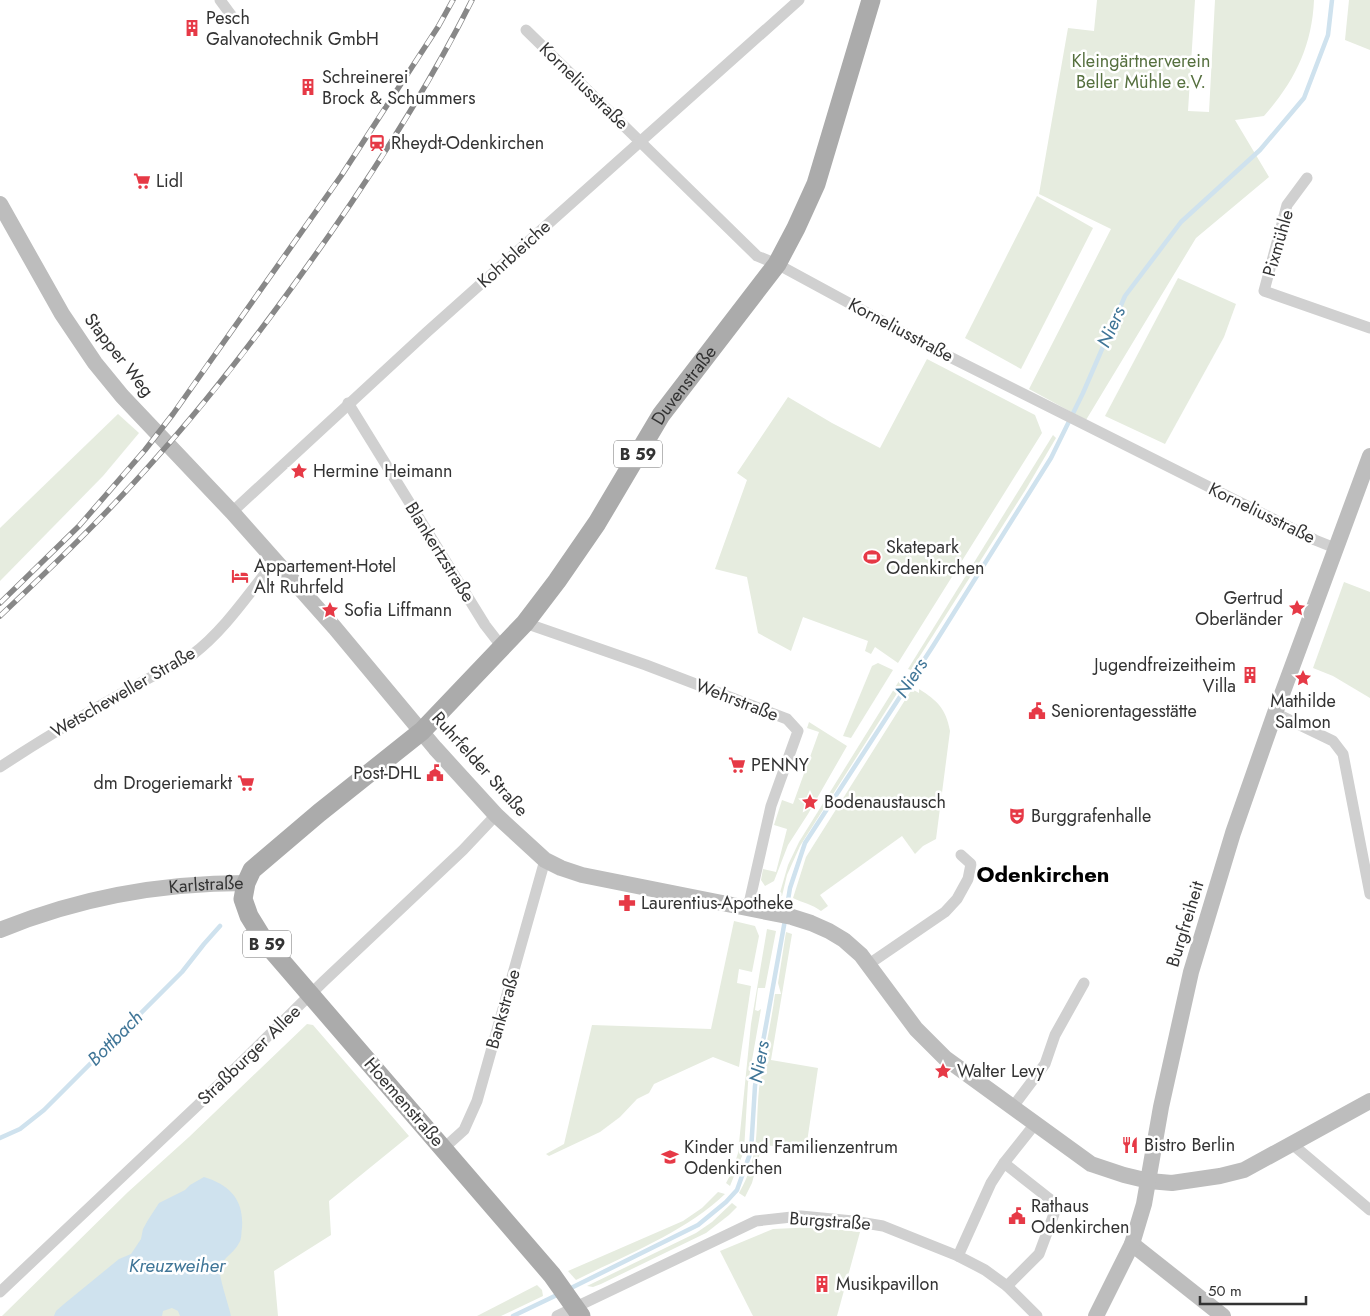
<svg xmlns="http://www.w3.org/2000/svg" width="1370" height="1316" viewBox="0 0 1370 1316" font-family="Jost,sans-serif">
<rect width="100%" height="100%" fill="#fff"/>
<g fill="#e6ecdf">
<path d="M1097 0H1195L1188 111 1209 112 1215 0H1314C1312 47 1294 82 1264 116L1235 120 1269 177 1196 238 1086 420 1029 389 1111 229 1039 194 1068 28 1094 31Z"/>
<path d="M1349 0H1370V50L1345 40Z"/>
<path d="M1037 196 1093 228 1021 369 965 338Z"/>
<path d="M1178 278 1236 304 1224 337 1165 444 1105 416Z"/>
<path d="M927 359 1035 415 1042 433 898 663 875 647 871 654 865 651 868 641 803 617 791 651 758 633 747 577 715 569 747 480 737 473 788 397 832 423 880 448Z"/>
<path d="M118 414 139 433 103 476 0 581V528Z"/>
<path d="M1053 435 1056 438 1026 489 911 670 908 669Z"/>
<path d="M1344 582 1370 592V698L1333 676 1313 668Z"/>
<path d="M878 663 893 670 851 738 843 736 872 666Z"/>
<path d="M899 681 903 684 800 846 787 875 782 896H779L788 865 799 842Z"/>
<path d="M912 689 919 693V689C938 701 946 709 950 731L936 839 923 846 915 854 902 836 820 895 828 906 821 911C812 904 803 903 793 898L806 857Z"/>
<path d="M809 722 847 746 808 814 788 845 774 881 765 886 761 880 763 869 776 872 787 829 774 825 782 800 793 804 819 732 807 728Z"/>
<path d="M734 921 755 926 759 936 752 972 739 969 737 983 751 986 739 1067 713 1057 654 1084 649 1093 637 1099 620 1117 600 1132 549 1156 546 1154 564 1144 592 1025 711 1029Z"/>
<path d="M767 929 776 931 765 988H758L755 1010 758 1011 761 1009 748 1083 744 1151 730 1186 726 1183 732 1172 738 1153 751 1024Z"/>
<path d="M786 932 792 934 771 1060 818 1068 806 1149 762 1145 752 1183 745 1197 739 1193C761 1155 755 1129 759 1089 763 1057 771 1025 775 994H781L778 983Z"/>
<path d="M307 1024 313 1025 409 1136 329 1201 331 1235 274 1271 278 1316H2L128 1192 189 1137Z"/>
<path d="M718 1192 725 1194C685 1232 626 1255 576 1280L568 1271 683 1221 702 1208Z"/>
<path d="M732 1203 737 1207 729 1215 706 1233 601 1284 593 1287 587 1286 696 1233 712 1222Z"/>
<path d="M816 1227 860 1232 837 1316H753L720 1251 773 1229Z"/>
<path d="M537 1285 542 1290 543 1296 501 1316H477Z"/>
</g>
<path fill="#cfe2ee" d="M204 1177C230 1185 244 1200 242 1228 241 1233 242 1239 239 1243 235 1252 223 1258 220 1267 218 1276 229 1305 231 1316H180L178 1311 172 1308 163 1311 162 1316H54L56 1311 64 1304 119 1259 131 1254 141 1239 143 1229 148 1220 159 1203 185 1190 190 1185Z"/>
<g fill="none" stroke-linecap="round" stroke-linejoin="round">
<g stroke="#cfe2ee" stroke-width="4.5">
<path d="M786 912 790 888 805 843 933 646 1051 458 1083 393 1125 296 1181 222 1260 150 1304 98 1328 35 1332 0"/>
<path d="M0 1138 20 1129 44 1110 182 972 204 944 220 926"/>
<path d="M569 1289 698 1225 726 1202 737 1190 751 1151 755 1086 785 920"/>
<path d="M513 1316 559 1294"/>
</g>
<g stroke="#d0d0d0" stroke-width="11">
<path d="M220 0 234 19"/>
<path d="M526 30 757 256 777 264 930 347 1315 540 1335 548"/>
<path d="M1307 178 1287 205 1264 291 1370 328"/>
<path d="M348 403 485 625 502 647"/>
<path d="M232 512 427 332 799 0"/>
<path d="M525 623 646 665 787 719 798 731 771 806 748 908"/>
<path d="M1275 713 1333 741 1343 754 1370 894"/>
<path d="M0 767C62 726 126 690 192 655 225 630 249 593 275 561"/>
<path d="M869 964 945 912 957 899 968 879 971 864 961 855"/>
<path d="M1012 1108 1045 1064 1055 1035 1084 983"/>
<path d="M1292 1144 1370 1210"/>
<path d="M444 1148 464 1130 477 1101 545 860"/>
<path d="M1004 1163 1051 1200 1055 1207 1054 1214 1039 1254 1007 1286"/>
<path d="M958 1256 991 1183 1004 1163 1035 1124"/>
<path d="M0 1292 198 1105 323 982 463 850 496 815"/>
<path d="M557 1316 756 1221 801 1216 853 1221 883 1226 958 1256 985 1270 1007 1286 1037 1316"/>
</g>
<g stroke="#bdbdbd" stroke-width="16">
<path d="M0 204 62 314 95 363 122 396 232 512 335 628 435 748 496 815 545 860 561 868 582 875 792 917 811 923 829 931 844 940 861 955 916 1029 945 1058 1091 1164 1124 1175 1149 1181 1172 1183 1220 1176 1244 1170 1370 1101"/>
<path id="s1" d="M0 930C78 898 161 883 246 883"/>
<path d="M1132 1244 1223 1316"/>
<path d="M1096 1316 1132 1244 1144 1204 1161 1107 1191 972 1233 833 1275 713 1370 456"/>
</g>
<path stroke="#ababab" stroke-width="19" id="s2" d="M581 1316 552 1275 265 942 249 916 243 899 246 883 252 870 319 813 422 731 525 623 557 581 597 523 661 415 777 264 796 228 816 184 871 0"/>
<g stroke="#888" stroke-width="5.5">
<g id="rail">
<path d="M0 603 79 526 145 450 173 414 341 176 438 27 453 0"/>
<path d="M0 616C54 565 108 513 157 457 220 387 276 311 330 234 382 159 431 82 472 0"/>
</g>
</g>
<use href="#rail" stroke="#fff" stroke-width="4" stroke-dasharray="11" stroke-linecap="butt"/>
</g>
<defs>
<g id="building-bare" transform="scale(1.35)"><path d="M-4-6H4V6H1V3H-1V6H-4ZM-2.5-4.3h1.7v1.8h-1.7ZM.8-4.3h1.7v1.8H.8ZM-2.5-1h1.7V.8h-1.7ZM.8-1h1.7V.8H.8Z" fill="#e63946" stroke="#fff" stroke-width="2.5" paint-order="stroke"/></g>
<g id="station-bare" transform="scale(1.35)"><path d="M-3-6H3Q5-6 5-4V2Q5 4 3 4L4.5 6H3L1.5 4h-3L-3 6H-4.5L-3 4Q-5 4-5 2V-4Q-5-6-3-6ZM-3.5-4v3h7v-3ZM-3.5 1v1.5H-2V1ZM2 1v1.5H3.5V1Z" fill="#e63946" stroke="#fff" stroke-width="2.5" paint-order="stroke"/></g>
<g id="supermarket-bare" transform="scale(1.35)"><path d="M-6-5.5h2.5l.6 2H6L4.5 2H-2.5L-4.4-4H-6ZM-1.5 3.2a1.3 1.3 0 1 0 .1 0ZM3 3.2a1.3 1.3 0 1 0 .1 0Z" fill="#e63946" stroke="#fff" stroke-width="2.5" paint-order="stroke"/></g>
<g id="sight-bare" transform="scale(1.35)"><path d="M0-6L1.8-2.2L6-1.7L2.9 1.2L3.7 5.4L0 3.3L-3.7 5.4L-2.9 1.2L-6-1.7L-1.8-2.2Z" fill="#e63946" stroke="#fff" stroke-width="2.5" paint-order="stroke"/></g>
<g id="stadium-bare" transform="scale(1.35)"><path d="M0-5a6.5 5 0 1 0 0 10a6.5 5 0 1 0 0-10ZM-3.5-1.8h7v3.6h-7Z" fill="#e63946" stroke="#fff" stroke-width="2.5" paint-order="stroke"/></g>
<g id="hotel-bare" transform="scale(1.35)"><path d="M-6-4.5h1.5V1H6V5H4.5V3h-9V5H-6ZM-4 0a1.8 1.8 0 1 1 3.6 0ZM.5 0V-2.5h3Q6-2.5 6 0Z" fill="#e63946" stroke="#fff" stroke-width="2.5" paint-order="stroke"/></g>
<g id="civic-bare" transform="scale(1.35)"><path d="M-.6-6.5H3V-4.5H.6V-3L4-1V1h2V6H-6V1h2V-1L-.6-3ZM-1.2 2.5V6h2.4V2.5Z" fill="#e63946" stroke="#fff" stroke-width="2.5" paint-order="stroke"/></g>
<g id="theatre-bare" transform="scale(1.35)"><path d="M-5-5.5Q0-4 5-5.5V0Q5 5 0 6Q-5 5-5 0ZM-3.3-2.5H-1v1.5H-3.3ZM1-2.5H3.3v1.5H1ZM-2.8 1Q0 5.5 2.8 1Z" fill="#e63946" stroke="#fff" stroke-width="2.5" paint-order="stroke"/></g>
<g id="pharmacy-bare" transform="scale(1.35)"><path d="M-2-6h4v4h4v4h-4v4h-4v-4h-4v-4h4Z" fill="#e63946" stroke="#fff" stroke-width="2.5" paint-order="stroke"/></g>
<g id="restaurant-bare" transform="scale(1.35)"><path d="M-5-6h1v4h1v-4h1v4h1v-4h1v5L-1.5 .5V6h-2V.5L-5-1ZM5-6V6H3V1.5H1.5Q1.5-4 5-6Z" fill="#e63946" stroke="#fff" stroke-width="2.5" paint-order="stroke"/></g>
<g id="school-bare" transform="scale(1.35)"><path d="M0-5L7-2L0 1L-7-2ZM-4 1L0 2.5L4 1V4Q0 6-4 4Z" fill="#e63946" stroke="#fff" stroke-width="2.5" paint-order="stroke"/></g>
</defs>
<g fill-rule="evenodd">
<use href="#building-bare" x="192" y="28"/>
<use href="#building-bare" x="308" y="87"/>
<use href="#station-bare" x="377" y="143"/>
<use href="#supermarket-bare" x="142" y="181"/>
<use href="#sight-bare" x="299" y="471"/>
<use href="#stadium-bare" x="872" y="557"/>
<use href="#hotel-bare" x="240" y="576"/>
<use href="#sight-bare" x="1297" y="608"/>
<use href="#sight-bare" x="330" y="610"/>
<use href="#building-bare" x="1250" y="675"/>
<use href="#sight-bare" x="1303" y="678"/>
<use href="#civic-bare" x="1037" y="711"/>
<use href="#supermarket-bare" x="737" y="765"/>
<use href="#civic-bare" x="435" y="773"/>
<use href="#supermarket-bare" x="246" y="783"/>
<use href="#sight-bare" x="810" y="802"/>
<use href="#theatre-bare" x="1017" y="816"/>
<use href="#pharmacy-bare" x="627" y="903"/>
<use href="#sight-bare" x="943" y="1071"/>
<use href="#restaurant-bare" x="1130" y="1145"/>
<use href="#school-bare" x="670" y="1157"/>
<use href="#civic-bare" x="1017" y="1216"/>
<use href="#building-bare" x="822" y="1284"/>
</g>
<g text-anchor="middle" dominant-baseline="central" stroke-width="5" stroke-linejoin="round" paint-order="stroke">
<g fill="#fff" stroke="#707070" stroke-width="1">
<rect x="614" y="440.5" width="48" height="27" rx="4"/>
<rect x="243" y="930.5" width="48" height="27" rx="4"/>
</g>
<g font-size="16" font-weight="bold" fill="#333">
<text x="638" y="454">B 59</text>
<text x="267" y="944">B 59</text>
</g>
<g font-size="18" fill="#333" stroke="#fff" text-anchor="start">
<text x="206" y="18">Pesch<tspan x="206" dy="21">Galvanotechnik GmbH</tspan></text>
<text x="322" y="77">Schreinerei<tspan x="322" dy="21">Brock &amp; Schummers</tspan></text>
<text x="391" y="143">Rheydt-Odenkirchen</text>
<text x="156" y="181">Lidl</text>
<text x="313" y="471">Hermine Heimann</text>
<text x="886" y="547">Skatepark<tspan x="886" dy="21">Odenkirchen</tspan></text>
<text x="254" y="566">Appartement-Hotel<tspan x="254" dy="21">Alt Ruhrfeld</tspan></text>
<text x="1283" y="598" text-anchor="end">Gertrud<tspan x="1283" dy="21">Oberländer</tspan></text>
<text x="344" y="610">Sofia Liffmann</text>
<text x="1236" y="665" text-anchor="end">Jugendfreizeitheim<tspan x="1236" dy="21">Villa</tspan></text>
<text x="1303" y="701" text-anchor="middle">Mathilde<tspan x="1303" dy="21">Salmon</tspan></text>
<text x="1051" y="711">Seniorentagesstätte</text>
<text x="751" y="765">PENNY</text>
<text x="421" y="773" text-anchor="end">Post-DHL</text>
<text x="232" y="783" text-anchor="end">dm Drogeriemarkt</text>
<text x="824" y="802">Bodenaustausch</text>
<text x="1031" y="816">Burggrafenhalle</text>
<text x="641" y="903">Laurentius-Apotheke</text>
<text x="957" y="1071">Walter Levy</text>
<text x="1144" y="1145">Bistro Berlin</text>
<text x="684" y="1147">Kinder und Familienzentrum<tspan x="684" dy="21">Odenkirchen</tspan></text>
<text x="1031" y="1206">Rathaus<tspan x="1031" dy="21">Odenkirchen</tspan></text>
<text x="836" y="1284">Musikpavillon</text>
</g>
<g font-size="18" fill="#56703f" stroke="#fff">
<text x="1141" y="61">Kleingärtnerverein<tspan x="1141" dy="21">Beller Mühle e.V.</tspan></text>
</g>
<g font-size="18" fill="#333" stroke="#fff">
<text transform="translate(584 86) rotate(44)">Korneliusstraße</text>
<text transform="translate(1278 243) rotate(-74)">Pixmühle</text>
<text transform="translate(514 254) rotate(-42)">Kohrbleiche</text>
<text transform="translate(901 330) rotate(28)">Korneliusstraße</text>
<text transform="translate(119 355) rotate(52)">Stapper Weg</text>
<text stroke="none"><textPath href="#s2" startOffset="1224">Duvenstraße</textPath></text>
<text transform="translate(1262 513) rotate(26)">Korneliusstraße</text>
<text transform="translate(440 552) rotate(58)">Blankertzstraße</text>
<text transform="translate(123 692) rotate(-30)">Wetscheweller Straße</text>
<text transform="translate(737 700) rotate(21)">Wehrstraße</text>
<text transform="translate(480 764) rotate(48)">Ruhrfelder Straße</text>
<text stroke="none"><textPath href="#s1" startOffset="212">Karlstraße</textPath></text>
<text transform="translate(1185 924) rotate(-73)">Burgfreiheit</text>
<text transform="translate(503 1009) rotate(-74)">Bankstraße</text>
<text transform="translate(249 1055) rotate(-44)">Straßburger Allee</text>
<text transform="translate(404 1102) rotate(49)">Hoemenstraße</text>
<text transform="translate(830 1221) rotate(4)">Burgstraße</text>
</g>
<g font-size="19" font-style="italic" fill="#3f7597" stroke="#fff">
<text transform="translate(1111 327) rotate(-66)">Niers</text>
<text transform="translate(911 678) rotate(-57)">Niers</text>
<text transform="translate(115 1038) rotate(-45)">Bottbach</text>
<text transform="translate(759 1062) rotate(-80)">Niers</text>
<text x="177" y="1265">Kreuzweiher</text>
</g>
<g font-size="22" font-weight="bold" fill="#000" stroke="#fff">
<text x="1043" y="874">Odenkirchen</text>
</g>
</g>
<path d="M1200 1296v8h106v-8" fill="none" stroke="#333333" stroke-width="2.5"/>
<text x="1208" y="1296" font-size="15" fill="#333333" stroke="#ffffff" stroke-width="4" paint-order="stroke">50 m</text>
</svg>
